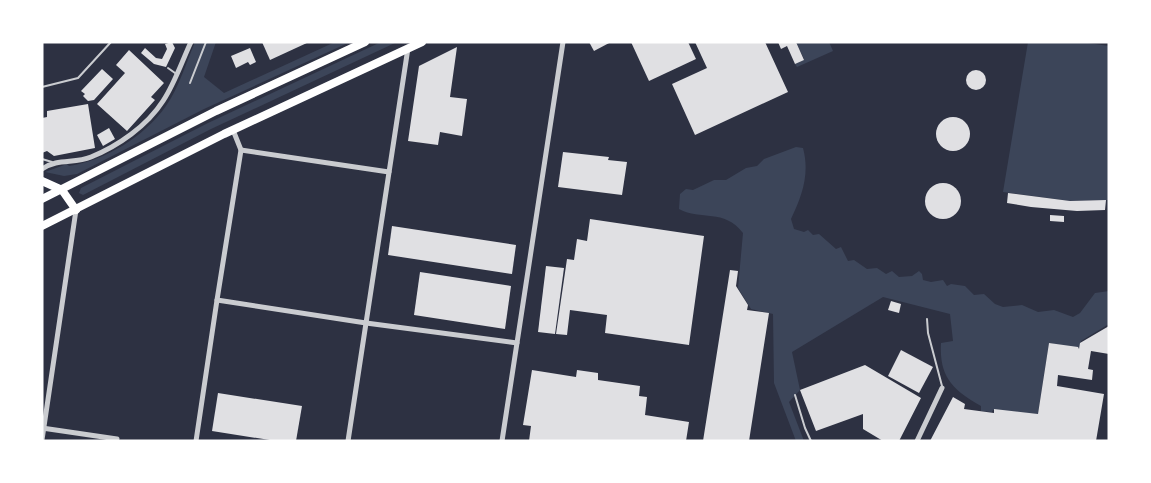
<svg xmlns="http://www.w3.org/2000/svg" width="1151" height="483" viewBox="0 0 1151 483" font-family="'Space Grotesk',sans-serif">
<rect width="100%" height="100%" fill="#2d3142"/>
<g fill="#3c4559">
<path d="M195 42H216L204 77 224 93 335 42H350L204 109 77 174 64 176 45 172 67 164 69 166C106 160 144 137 166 106 179 87 186 63 195 42Z"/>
<path d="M381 42H397L211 129 83 195 79 193 81 188 208 123Z"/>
<path d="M796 42H829L833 51 797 67 795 64 804 59Z"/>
<path d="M1028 42H1081L1109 46V200L1070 201 1003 192Z"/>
<path d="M796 147 803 148C810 174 802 196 791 219L794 229 804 232 808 230 813 235 819 234 836 249 841 247 848 261 854 260 867 269 877 268 886 274 892 271 899 277 912 276 919 271 922 274 923 280 931 282 943 280 947 286 951 284 965 286 974 295 984 294 995 304 1003 307 1022 305 1038 312 1054 310 1073 317 1080 313 1095 293 1109 291V324L1081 341 1079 349 1049 343 1038 414 993 410 992 412 981 411V406C953 390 939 377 941 343L953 341 950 314 883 297 792 352 800 390 789 402 804 441H796L774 383 773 314 751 309 738 288 743 233C724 208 701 221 679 209L680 194 686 189 693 190 714 180H726L746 168 757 166 764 159Z"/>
</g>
<g fill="#e0e0e3">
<path d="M172 42 175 48 166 67 154 64 141 53 145 48 156 58 162 59 167 49 165 44Z"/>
<path d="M262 42H309L270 60Z"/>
<path d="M589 42H611L594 51Z"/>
<path d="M631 42H688L696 59 649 81Z"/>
<path d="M695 42H765L788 92 695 135 672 84 707 68Z"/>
<path d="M778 42H796L804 60 795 64 787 46 781 49Z"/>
<path d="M457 47 450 97 467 99 462 136 440 132 438 145 408 141 419 66Z"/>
<path d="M250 48 256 62 250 65 248 62 236 68 231 56Z"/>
<path d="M129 50 164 83 151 97 155 100 127 131 97 104 125 73 116 65Z"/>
<path d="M102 69 113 79 94 100 88 101 83 96 85 94 81 91Z"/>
<circle cx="976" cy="80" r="10"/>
<path d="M88 104 95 148 54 156 47 151 42 153V118L47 117V111Z"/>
<circle cx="953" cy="134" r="17"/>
<path d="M109 128 115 139 103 146 97 135Z"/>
<path d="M563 152 609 157 608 160 627 162 622 195 558 187Z"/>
<circle cx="943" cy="201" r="18"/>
<path d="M1008 193 1070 201 1106 200 1105 210 1077 211 1031 207 1007 203Z"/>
<path d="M1050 215 1064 216V222L1050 221Z"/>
<path d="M590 219 704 236 689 345 605 333 607 315 570 310 567 335 556 334 567 259 574 260 577 239 587 241Z"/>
<path d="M392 226 516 245 512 274 388 255Z"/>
<path d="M546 266 564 268 555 334 538 332Z"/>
<path d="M730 270 738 271 736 286 748 305 747 310 769 313 749 441H703Z"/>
<path d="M420 272 511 286 505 329 414 315Z"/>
<path d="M891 301 901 304 899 313 888 310Z"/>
<path d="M1109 326V354L1091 351 1088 369 1093 370 1092 380 1058 375 1057 386 1104 394 1096 441H930L953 397 965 404 964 409 994 413V409L1038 414 1049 343 1078 347 1079 349 1080 343Z"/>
<path d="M901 350 933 367 919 393 888 376Z"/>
<path d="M865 365 921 398 899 441H883L863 429V414L816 431 800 390Z"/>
<path d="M532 370 576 377 577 370 598 373V380L640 386 639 396 647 397 645 415 689 422 686 441H529L531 426 523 425Z"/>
<path d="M218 393 302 406 296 441H276L212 431Z"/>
</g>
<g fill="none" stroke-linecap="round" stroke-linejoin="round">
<g stroke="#caccd0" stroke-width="2">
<path d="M168 68 175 73"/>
<path d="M190 83 206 42"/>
<path d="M42 87 78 78 111 42"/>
<path d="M42 159 52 162"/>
<path d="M927 319 928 333 942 386"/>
<path d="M795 395 805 428 811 441"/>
</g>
<g stroke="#caccd0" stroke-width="5">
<path d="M241 150 389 172"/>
<path d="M42 169C58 158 74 164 91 157 118 146 147 126 163 101 175 83 182 61 191 42"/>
<path d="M217 300 366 323 517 343"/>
<path d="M42 428 117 439"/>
<path d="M42 440 76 210"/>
<path d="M196 441 217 300 241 150 233 130"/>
<path d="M348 441 408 48"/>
<path d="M502 441 563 42"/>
<path d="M917 441 942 388"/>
</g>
<path stroke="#fff" stroke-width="8" d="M42 181 62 190 76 210"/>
<g stroke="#fff" stroke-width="8">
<path d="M42 199 216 111 365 42"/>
<path d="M42 226 224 134 422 42"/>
</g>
</g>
<rect width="1151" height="483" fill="none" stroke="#ffffff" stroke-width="87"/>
</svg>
